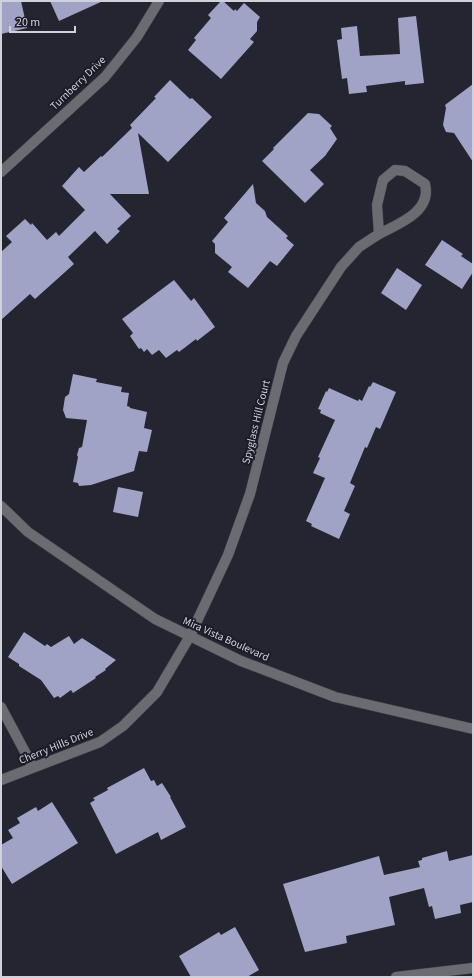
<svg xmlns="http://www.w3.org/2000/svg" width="474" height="978" viewBox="0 0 474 978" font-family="'Source Sans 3',sans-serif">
<rect width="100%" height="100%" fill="#252531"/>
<g fill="#a0a2c6">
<path d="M1 1H21L27 28 1 34Z"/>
<path d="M50 1H103L59 21Z"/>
<path d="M221 1H223L234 11 235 9 237 11 244 3 260 17 257 22V31L250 39 254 42 221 79 188 50 196 40 194 38 211 18 208 15Z"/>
<path d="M416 16 424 83 405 85V81L366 86 367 92 349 94 347 78 342 79 337 40 342 39 341 28 357 26 360 56 400 54 398 18Z"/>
<path d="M170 80 190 99 192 98 212 117 168 162 138 133 149 194H110L131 216 117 229 120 231 107 244 95 231 68 257 74 264 35 299 30 294 1 320V252L12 242 6 236 25 219 31 225 32 223 47 240 56 232 59 236 85 210 62 186 79 167 84 172 101 156 102 157 132 128 130 125 156 98 154 97Z"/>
<path d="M473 84V162L454 133 446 132 443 125 446 108 445 105Z"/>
<path d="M308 113 319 114 332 126 330 128 337 139 325 156 310 170 324 184 305 203 262 161 274 149 273 148Z"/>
<path d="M253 184 256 203 265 211 267 217 288 236 286 238 294 245 277 266 270 261 248 288 228 272 232 267 215 253V244L212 241 228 222 224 218Z"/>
<path d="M442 240 463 254 461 256 473 264V272L462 289 425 265Z"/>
<path d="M397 268 422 285 406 310 381 293Z"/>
<path d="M174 280 191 301 194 298 215 327 197 341 196 339 179 352 177 350 166 358 159 350 152 355 147 349 144 352 141 348 139 349 130 336 133 333 122 319Z"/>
<path d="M73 374 97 379 96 382 122 387 121 392 129 393 127 406 130 407V408L147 412 144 428 152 430 147 452 139 451 134 471 91 485 79 486 78 483 73 482 78 457 77 455 79 448 82 447 87 420 66 418 63 410 65 397 69 394Z"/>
<path d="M373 382 396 392 380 429 376 427 367 448 365 447 350 483 355 486 344 511 350 514 339 539 311 526 312 524 306 521 325 478 313 473 320 458 318 457 335 420 320 413 321 410 318 409 326 391 327 392 329 388 358 401 359 399 362 401 369 386 370 387Z"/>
<path d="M118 487 143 492 138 517 113 512Z"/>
<path d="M24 632 45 646 47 644 51 647 69 636 74 644 82 638 116 660 105 669 106 670 95 677 96 678 73 693 71 690 60 698 58 696 54 698 41 680 19 666V664L8 657Z"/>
<path d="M144 768 151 781 154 780 157 786 162 783 171 797H170L186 827 161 840 158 832 116 854 90 803 95 800 93 798 108 790 107 788Z"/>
<path d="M52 802 78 843 12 884 1 866V845L13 838 8 830 20 823 17 818 36 807 38 811Z"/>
<path d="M447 851 449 861 473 855V902L460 905 461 913 435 919 432 906 429 907 424 888 389 897 395 925 346 936 347 943 305 952 283 884 379 856 384 875 420 867 418 861 422 860V858Z"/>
<path d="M235 927 259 970 247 977H191L179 956 219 932 221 935Z"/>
</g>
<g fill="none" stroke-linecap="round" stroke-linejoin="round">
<g stroke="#41414c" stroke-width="11">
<g id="minor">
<path d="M395 170 405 171 425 184C432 212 398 224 379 234L377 205 383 180Z"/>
<path d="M1 172 105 77 137 37 159 1"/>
<path d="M1 506 28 532 155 619 241 661 335 697 473 729"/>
<path d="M1 707 33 767"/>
<path d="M1 780 100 742 123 726 157 692 190 636 228 555 250 494 283 363 296 336 341 267 359 247 379 234"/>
<path d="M396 977 473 968"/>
</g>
</g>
<use href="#minor" stroke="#6b6c72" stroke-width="10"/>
</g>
<g text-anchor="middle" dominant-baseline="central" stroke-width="4" stroke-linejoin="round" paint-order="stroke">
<g font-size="11" fill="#d1d2d9" stroke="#1b1c27">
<text transform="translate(78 83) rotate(-44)">Turnberry Drive</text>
<text transform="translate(256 422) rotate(-76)">Spyglass Hill Court</text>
<text transform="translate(226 639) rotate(24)">Mira Vista Boulevard</text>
<text transform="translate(56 746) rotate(-22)">Cherry Hills Drive</text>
</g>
</g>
<rect width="474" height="978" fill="none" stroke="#d1d2d9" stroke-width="4"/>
<path d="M10 26v6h65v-6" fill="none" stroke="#d1d2d9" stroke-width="2"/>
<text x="16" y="26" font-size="12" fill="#d1d2d9" stroke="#1b1c27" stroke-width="3" paint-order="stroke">20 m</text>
</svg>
